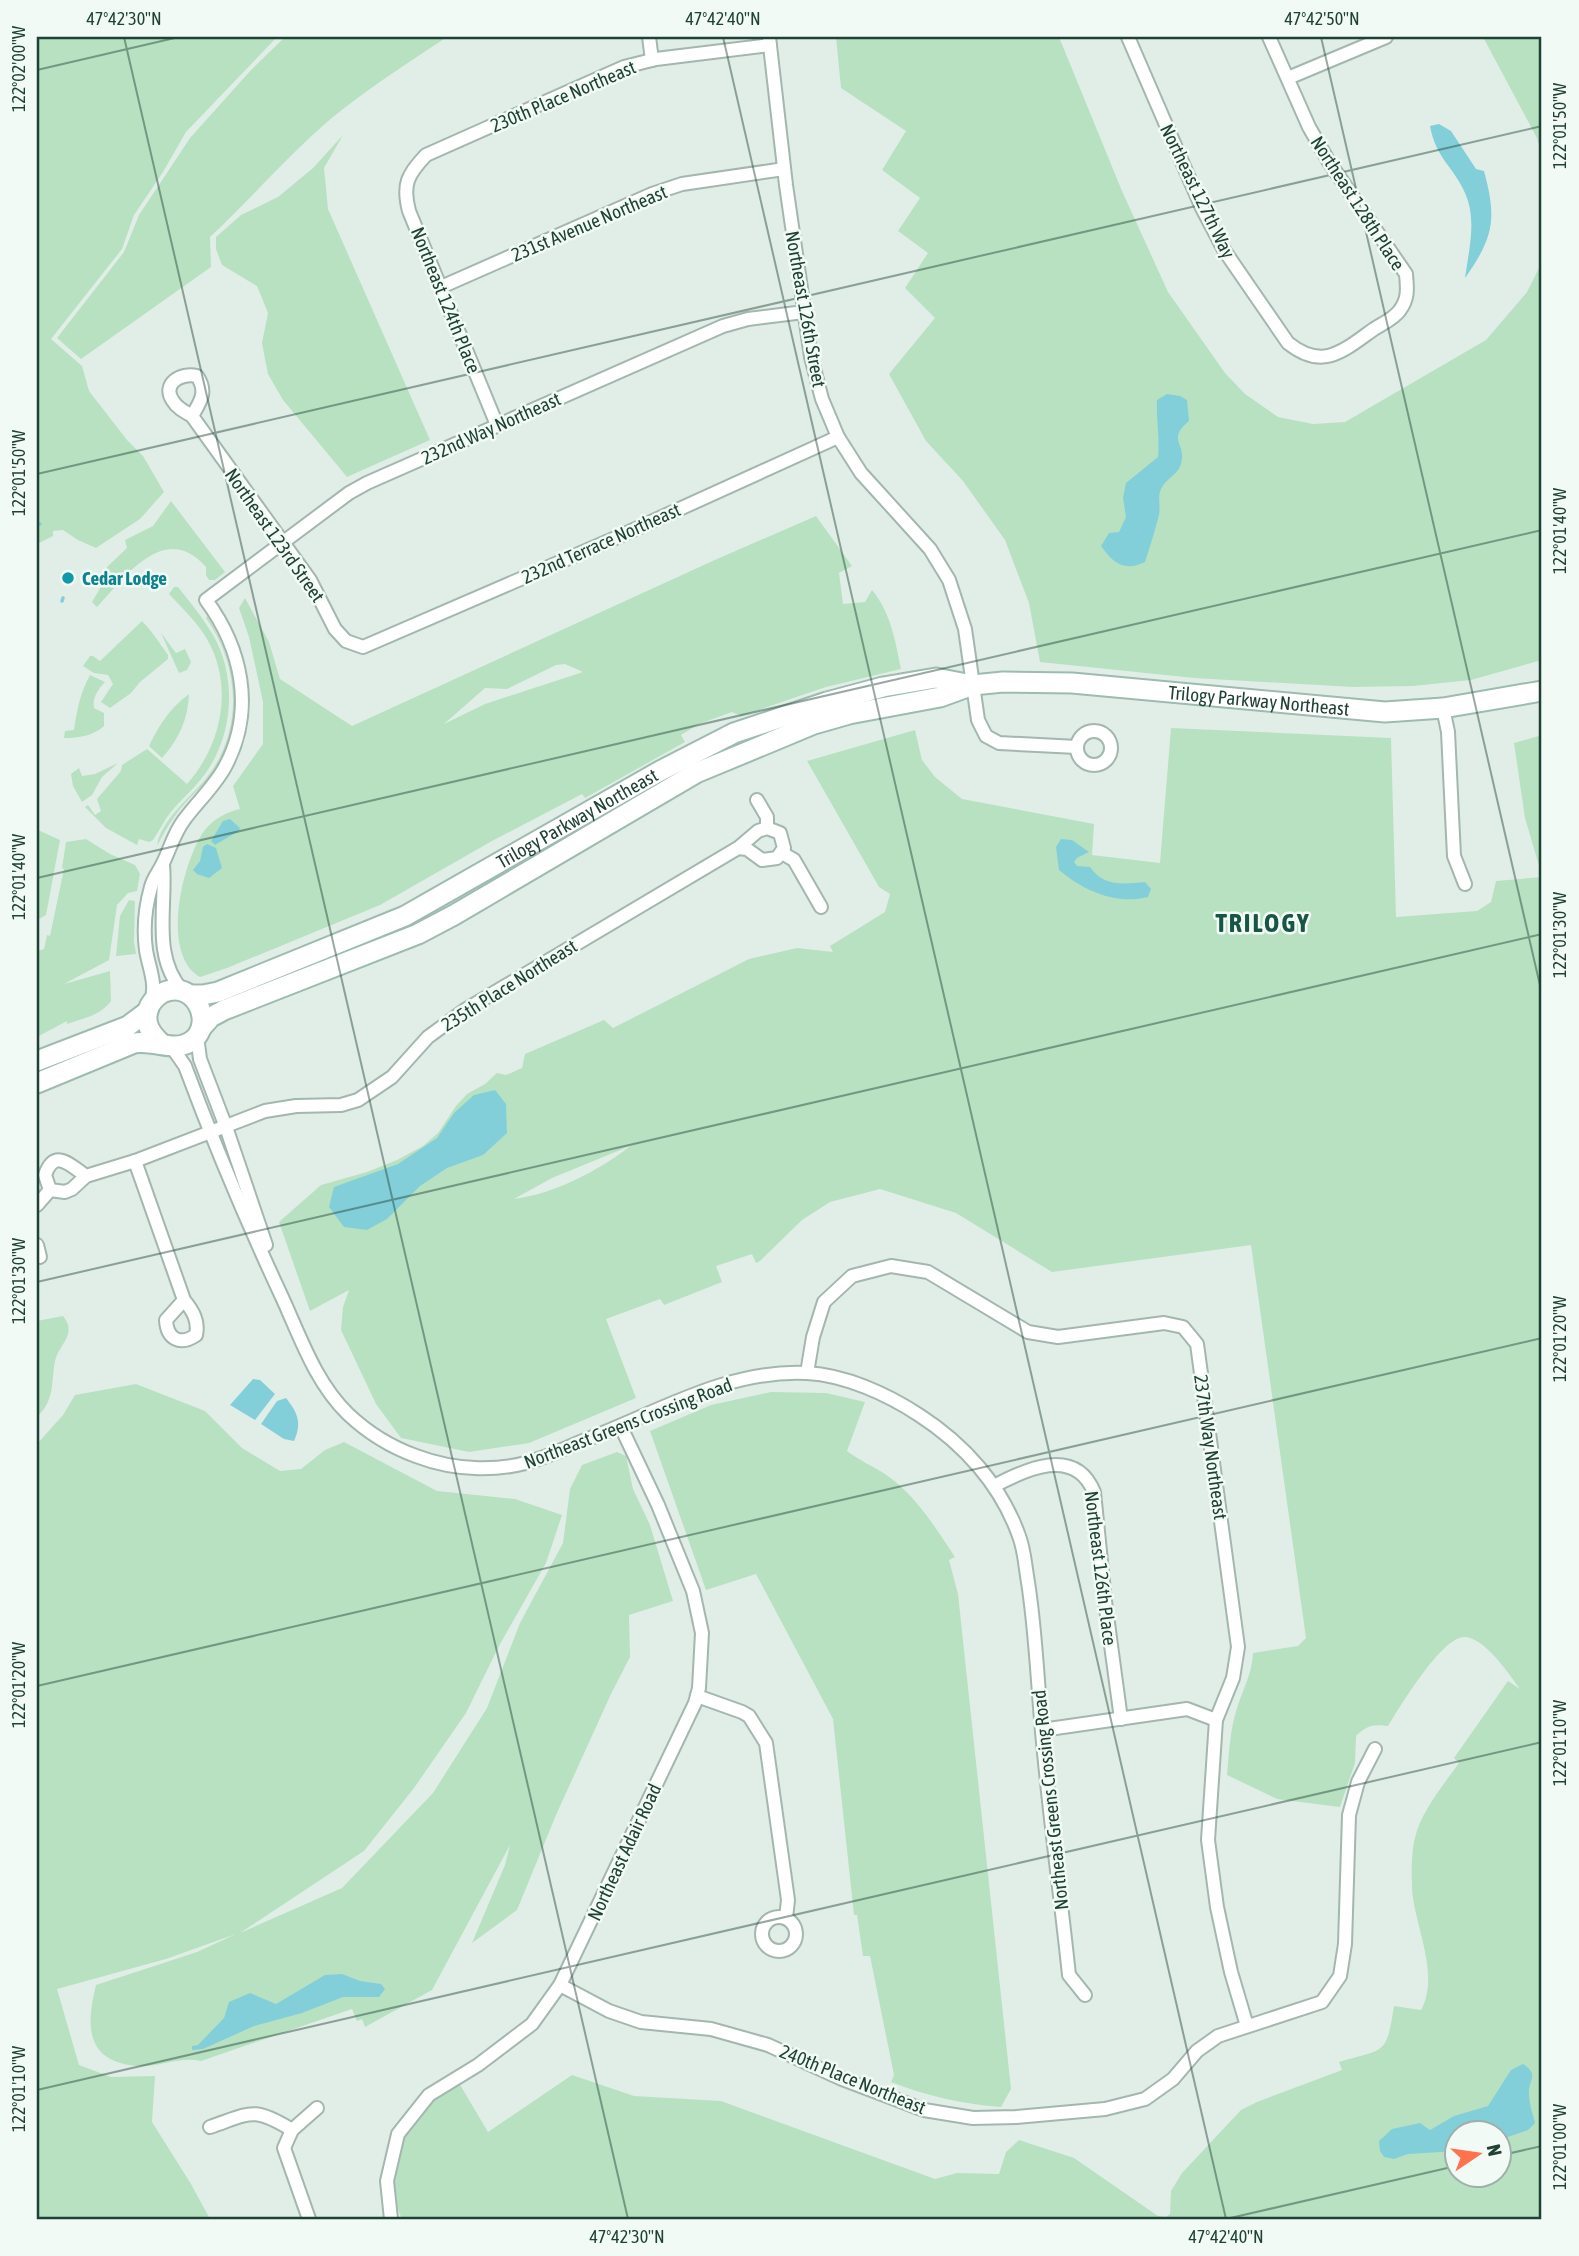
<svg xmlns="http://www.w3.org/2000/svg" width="1579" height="2256" viewBox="0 0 1579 2256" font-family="'Asap Condensed',sans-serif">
<rect width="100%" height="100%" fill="#e1eee8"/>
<g fill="#b8e1c1" fill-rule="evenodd">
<path d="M37 37H277L186 132 163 172 134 215 122 249 51 339 82 366 89 391 127 440 143 456 164 492 140 519 96 548 78 540 63 530 53 531V536L37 544Z"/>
<path d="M285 37H447C409 62 369 88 333 117 289 154 252 198 210 237L211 267 81 359 57 338 124 252 139 215 190 138 251 70Z"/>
<path d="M836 37H1059L1122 191 1168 292 1225 373 1245 394 1278 417 1313 424 1345 422 1486 340 1527 292 1542 262V660L1471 680 1413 686 1353 687 1194 678 1040 662 1029 603 1005 540 963 481 926 441 889 374 935 318 905 288 928 253 898 231 920 198 882 170 906 131 841 88Z"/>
<path d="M1483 37H1542V156L1537 138Z"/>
<path d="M343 135 324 168 328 209 430 440 347 477 283 400 268 374 262 343 268 313 257 286 222 265 216 249V237L241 215 278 197 313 168Z"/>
<path d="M171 501 225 572 215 580H209L206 575V567C165 520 126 576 97 607L92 602 108 575 107 567 127 548 125 540 153 526Z"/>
<path d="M816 516 852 566 839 573 843 604 865 602 872 590C891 613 895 640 901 669L826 687 741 716 732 712 699 724 681 735 685 742 585 798 582 794 492 841 380 905 227 968 200 977C160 954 182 863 204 831 213 819 227 812 240 809L233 786 263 744V702L249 637 239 608 245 598 269 642 280 679 352 726 717 559ZM565 664 583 672 485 704 444 724 485 688 507 689 556 665Z"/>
<path d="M174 587H178C190 602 203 618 213 635 236 675 234 729 209 768 199 785 182 798 170 813 164 821 159 831 153 840L149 842 139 839 137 845 106 828 85 807 88 805 95 815 101 811 97 799 121 771 122 765 147 749 187 784C222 745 234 686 207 639 197 622 182 608 169 594Z"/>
<path d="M207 616C237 664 247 719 216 769 208 781 197 790 187 801 174 815 166 829 157 846 160 822 187 800 203 782 244 735 241 667 206 618Z"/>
<path d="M142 621C153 632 159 643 168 655V659L140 682 131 693 110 708 101 702 113 684 108 675 94 673 83 666 90 656H93L100 661Z"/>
<path d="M161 633 176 653 185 649 191 662 187 670 179 673Z"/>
<path d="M90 675 105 682C98 689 92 698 94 708L104 713V726C93 736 79 738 64 738L65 731 74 730C77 710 80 693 90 675Z"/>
<path d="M189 694C188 719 179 739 162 758L149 746C159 725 170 708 189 694Z"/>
<path d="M1171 728 1391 738 1396 917 1477 911 1491 902 1496 881 1542 877V2219H402C383 2178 400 2130 432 2101 440 2094 451 2089 459 2083L488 2132 572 2075 634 2096 721 2101 935 2179 957 2173 999 2174 1006 2152 1019 2140 1074 2158 1158 2216 1166 2217 1170 2214 1171 2191 1182 2173 1241 2110 1257 2102 1342 2070 1339 2062C1386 2048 1386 2056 1394 2006L1421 2010C1439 1977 1418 1933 1413 1898 1411 1884 1411 1852 1415 1838 1420 1813 1444 1784 1459 1763L1454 1758 1508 1681 1520 1689C1509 1674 1485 1638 1465 1637 1442 1636 1400 1707 1388 1726 1373 1724 1366 1726 1356 1736L1355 1763 1340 1807 1277 1799 1227 1775C1229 1752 1230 1730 1237 1708 1243 1689 1252 1674 1253 1653L1298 1646 1306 1638 1251 1245 1052 1272 956 1213 880 1189 830 1202 802 1220 760 1261 756 1263 752 1254 716 1266 722 1282 664 1305 660 1299 606 1319 636 1398 529 1443 469 1452 401 1438 376 1404 341 1330 343 1307 349 1290 310 1311 279 1222 321 1185 367 1172 397 1160 423 1146 438 1133 456 1106 467 1094 485 1084 497 1073 506 1075 522 1068 525 1054 604 1020 613 1028 749 959 797 948 833 952 830 946 885 912 890 894 879 887 807 761 915 730 922 760 935 777 962 799 1094 824 1092 855 1160 863ZM630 1146C599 1171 553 1194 514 1199L552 1178ZM1456 2134H1498V2176H1456Z"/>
<path d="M1542 735V876L1525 818 1514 743Z"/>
<path d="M118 763 102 777 92 795 82 802 73 786 71 774 79 768 82 776 95 774Z"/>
<path d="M38 830 60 840 46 915 37 920Z"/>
<path d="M86 839 110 854 135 865 140 874 137 891 128 893 117 905 109 960 64 984 110 971 111 1001C100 1016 84 1018 67 1024V1021L37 1037V951L44 949 47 935 50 936 64 869 62 868 66 842Z"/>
<path d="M129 900 135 901 134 941 136 954 116 956 120 916Z"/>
<path d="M63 1316C78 1334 59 1344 55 1361 51 1383 55 1400 37 1417V1321Z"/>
<path d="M136 1384 205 1411 242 1448 280 1471 301 1469 325 1450 344 1442 437 1491 515 1499 562 1515 546 1563 500 1644 466 1713 414 1788 364 1851 240 1933 342 1888 433 1793 487 1708 520 1623 563 1543 570 1489 582 1465 617 1452 626 1456 633 1489 650 1525 673 1601 629 1615 630 1657 611 1694 556 1815 517 1910 472 1943 505 1865 510 1845 432 1990 365 2027 362 2019 357 2021 352 2009 201 2061C179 2056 158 2068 136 2066 85 2061 86 2025 96 1985L197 1952 236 1934 166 1959 57 1989 79 2065 111 2077 155 2076 152 2122 191 2184 210 2219H37V1444L63 1415 75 1395Z"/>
<path d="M771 1392 826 1393 865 1402 847 1451C859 1460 872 1466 885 1474 915 1494 935 1527 955 1557L949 1560 958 1594 1011 2089 1001 2107C962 2104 927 2096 891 2082L894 2075 870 1956H863L857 1915H854L833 1719 756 1574 706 1590 650 1431 711 1405Z"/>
</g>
<g fill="#83cfd9">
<path d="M1439 124 1451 131 1476 169 1484 171C1497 219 1494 237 1465 278 1469 249 1477 220 1465 193 1454 167 1436 159 1430 126Z"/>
<path d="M1167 394 1180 396 1187 400 1189 421C1166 440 1187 443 1181 464 1178 475 1166 478 1161 489 1157 497 1161 506 1159 515 1155 531 1150 546 1145 562 1124 572 1113 563 1101 546L1109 533 1119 532 1126 517 1123 498 1126 483 1158 457C1160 437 1156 420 1157 400Z"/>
<path d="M230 819 240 828 239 831 215 845 211 841 223 821Z"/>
<path d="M1061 839 1072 840 1089 852 1077 858 1074 862 1077 866 1090 867C1104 887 1123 884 1145 882L1151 889 1148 897C1116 905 1084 891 1059 870L1056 847Z"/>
<path d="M207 844 216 848 222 868 209 878 197 874 193 870 200 861 203 847Z"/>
<path d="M495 1090 506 1104 507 1133 483 1155 447 1168 420 1186 387 1219 367 1230 344 1227 329 1207 334 1187 398 1164 437 1138 454 1113 474 1095Z"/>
<path d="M253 1379 260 1380 275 1394 255 1420 230 1405Z"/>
<path d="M286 1398C298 1413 302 1423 294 1441L284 1439 261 1424 277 1401Z"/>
<path d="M342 1974 360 1981 381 1984 385 1989 379 1997H343L302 2013 254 2026 203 2049 192 2050V2046L198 2045 224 2018 229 2002 250 1993 276 2004 325 1975Z"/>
<path d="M1523 2064C1540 2075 1528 2080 1529 2094 1529 2104 1533 2114 1535 2123L1528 2130 1499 2140 1498 2134H1456V2151L1408 2154 1394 2159 1384 2157 1380 2151 1379 2141 1392 2129 1420 2123 1430 2130 1454 2116 1488 2106 1511 2070Z"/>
</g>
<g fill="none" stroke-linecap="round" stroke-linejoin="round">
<g stroke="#83cfd9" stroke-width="3.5">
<path d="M37 524H40"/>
<path d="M62 601 63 598"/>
</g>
<g stroke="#a3b7af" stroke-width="16">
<g id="street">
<path d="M649 37 652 60"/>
<path d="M769 37 786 185 811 357 822 399 838 437 861 473 930 549 949 580 965 629 978 720 986 736 999 743 1077 747"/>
<path d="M1128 37 1202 208 1224 250 1288 343C1323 371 1343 351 1374 329 1382 324 1395 318 1400 310 1409 298 1407 287 1406 274L1329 162 1309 127 1269 37"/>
<path d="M1288 78 1386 37"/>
<path d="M441 287 652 194 682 184 784 169"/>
<path d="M192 416C200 402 208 392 197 376 181 372 161 384 173 401 177 408 185 412 192 416L310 580 335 629 346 641 363 647 620 536 838 437"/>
<path d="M497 425 409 211C402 184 408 174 426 155L624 67 656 59 770 45"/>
<path d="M1443 708 1448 732 1454 856 1465 884"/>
<circle cx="1094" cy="748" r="17"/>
<path d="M757 800 767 817V828"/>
<path d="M782 853 794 860 821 907"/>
<path d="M163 864C167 905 151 957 183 991"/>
<path d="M151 1002C157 983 149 969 146 950 143 928 145 908 151 887 153 878 159 872 163 863 170 849 174 833 184 820 197 802 216 785 226 765 255 709 242 649 206 600L349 493 367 483 723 326 748 319 804 312"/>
<path d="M197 1036 200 1059 226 1127 266 1245"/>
<path d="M171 1046 185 1066C214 1144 246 1220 281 1295 300 1336 315 1382 348 1414 367 1432 391 1447 416 1456 455 1471 502 1473 541 1458 559 1452 576 1443 593 1437 662 1410 730 1369 807 1373 845 1375 887 1394 919 1415 964 1444 1001 1485 1019 1536 1024 1549 1025 1563 1027 1576 1035 1623 1037 1672 1041 1720 1048 1805 1060 1890 1069 1975L1085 1995"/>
<path d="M135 1161 184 1300C193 1311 199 1321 196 1335 180 1346 167 1339 166 1320L184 1300"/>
<path d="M86 1176C71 1166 55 1147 45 1175L50 1190 65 1192 72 1189 86 1176 135 1161 265 1111 296 1106 341 1105 358 1100 392 1077 428 1037 465 1010 738 848 747 849 762 860 777 858 784 848 780 833 767 828 758 831 738 848"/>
<path d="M37 1205 50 1190"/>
<path d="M37 1245 40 1257"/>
<path d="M807 1373 813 1337 824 1302 852 1276 891 1266 928 1272 1028 1332 1058 1337 1164 1323 1183 1327 1197 1344 1238 1647 1233 1678 1216 1720 1208 1840 1217 1907 1231 1972 1247 2026"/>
<path d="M994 1486C1026 1469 1075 1446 1094 1492L1105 1601 1121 1719"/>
<path d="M697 1696 742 1712 749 1716 766 1743 788 1900 786 1918"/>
<path d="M1042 1730 1187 1709 1216 1720"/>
<circle cx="779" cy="1934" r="17"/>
<path d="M560 1985 609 2011 641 2022 711 2029 768 2045 842 2079 924 2110 973 2118 1016 2117 1105 2109 1145 2099 1173 2079 1197 2051 1218 2036 1322 2002 1340 1976 1345 1944 1349 1815 1358 1782 1375 1749"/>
<path d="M210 2127C251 2113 253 2106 292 2130"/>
<path d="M309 2219 284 2148 292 2130 317 2108"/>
<path d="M391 2219 387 2181 398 2134 429 2095 478 2065 532 2024 560 1985 695 1703 699 1688 702 1633 693 1591 658 1505 621 1427"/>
</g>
</g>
<g stroke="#9ebbb0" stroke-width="23">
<g id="secondary">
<path id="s1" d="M191 995H203L218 992 405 916 660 771 734 733 827 702 883 687 936 678 972 685"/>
<path id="s2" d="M201 1028 211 1017 224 1010 418 934 454 915 696 773 814 724 849 714 940 697 973 685 1003 682 1072 683 1385 712 1443 708 1542 691"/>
<path d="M37 1061 128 1026 148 1011"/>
<path d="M37 1083 134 1043C152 1040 168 1049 183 1045 220 1034 198 976 162 993 156 997 150 1003 148 1010 144 1024 151 1034 161 1043"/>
</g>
</g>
<use href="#street" stroke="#fff" stroke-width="12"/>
<use href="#secondary" stroke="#fff" stroke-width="19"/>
</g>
<path fill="none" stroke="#1f4136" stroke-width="2" stroke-opacity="0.45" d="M124 37 628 2219M723 37 1226 2219M1321 37 1542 994M37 70 179 37M37 474 1542 126M37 878 1542 530M37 1282 1542 934M37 1686 1542 1338M37 2090 1542 1742M1498 2156 1542 2146M1226 2219 1456 2166"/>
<circle fill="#0f9aa8" stroke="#f2faf6" stroke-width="2.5" cx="68" cy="578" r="7"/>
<g text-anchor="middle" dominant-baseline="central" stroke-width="5" stroke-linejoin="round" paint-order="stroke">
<g font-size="19" fill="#1f4136" stroke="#f2faf6">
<text transform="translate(563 96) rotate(-23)">230th Place Northeast</text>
<text transform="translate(1198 191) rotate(64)">Northeast 127th Way</text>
<text transform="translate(1358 203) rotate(57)">Northeast 128th Place</text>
<text transform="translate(589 223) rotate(-23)">231st Avenue Northeast</text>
<text transform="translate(446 300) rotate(68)">Northeast 124th Place</text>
<text transform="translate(806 309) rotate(80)">Northeast 126th Street</text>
<text transform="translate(491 428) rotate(-24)">232nd Way Northeast</text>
<text transform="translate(275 535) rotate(55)">Northeast 123rd Street</text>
<text transform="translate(601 543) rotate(-24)">232nd Terrace Northeast</text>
<text stroke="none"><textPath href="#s2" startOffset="1138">Trilogy Parkway Northeast</textPath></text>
<text stroke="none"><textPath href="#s1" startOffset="427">Trilogy Parkway Northeast</textPath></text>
<text transform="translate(509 985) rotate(-32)">235th Place Northeast</text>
<text transform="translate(628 1423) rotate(-21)">Northeast Greens Crossing Road</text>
<text transform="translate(1211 1447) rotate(82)">237th Way Northeast</text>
<text transform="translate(1101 1568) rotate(83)">Northeast 126th Place</text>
<text transform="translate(1050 1800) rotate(-96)">Northeast Greens Crossing Road</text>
<text transform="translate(624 1852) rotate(-65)">Northeast Adair Road</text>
<text transform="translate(853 2079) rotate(22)">240th Place Northeast</text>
</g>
<g font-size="19" font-weight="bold" fill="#0d838f" stroke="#f2faf6" text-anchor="start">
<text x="82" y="578">Cedar Lodge</text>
</g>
<g font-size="26" font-weight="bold" letter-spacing="2" fill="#195544" stroke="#f2faf6">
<text x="1263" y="923">TRILOGY</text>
</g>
</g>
<rect width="1579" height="2256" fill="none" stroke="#f2faf6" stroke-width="77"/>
<g transform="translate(1478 2154) rotate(77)"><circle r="33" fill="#f2faf6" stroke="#9eb0a9" stroke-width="2"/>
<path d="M0-5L12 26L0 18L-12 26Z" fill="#ff724e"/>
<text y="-10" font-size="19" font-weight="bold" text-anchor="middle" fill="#1f4136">N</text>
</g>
<rect x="38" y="38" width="1502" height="2180" fill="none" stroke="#1f4136" stroke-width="2.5"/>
<g font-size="18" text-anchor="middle" fill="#1f4136">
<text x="124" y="25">47°42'30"N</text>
<text x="723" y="25">47°42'40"N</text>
<text x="1322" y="25">47°42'50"N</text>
<text transform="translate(19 69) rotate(-90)" y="6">122°02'00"W</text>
<text transform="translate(1560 126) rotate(-90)" y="6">122°01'50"W</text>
<text transform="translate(19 473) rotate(-90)" y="6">122°01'50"W</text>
<text transform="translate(1560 531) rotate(-90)" y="6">122°01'40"W</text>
<text transform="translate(19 877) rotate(-90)" y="6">122°01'40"W</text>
<text transform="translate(1560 935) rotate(-90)" y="6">122°01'30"W</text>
<text transform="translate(19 1281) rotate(-90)" y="6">122°01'30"W</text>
<text transform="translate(1560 1339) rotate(-90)" y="6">122°01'20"W</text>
<text transform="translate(19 1685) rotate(-90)" y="6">122°01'20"W</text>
<text transform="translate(1560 1743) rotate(-90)" y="6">122°01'10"W</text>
<text transform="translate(19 2089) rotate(-90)" y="6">122°01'10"W</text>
<text transform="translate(1560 2147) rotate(-90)" y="6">122°01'00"W</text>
<text x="627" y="2243">47°42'30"N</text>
<text x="1226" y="2243">47°42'40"N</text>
</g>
</svg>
